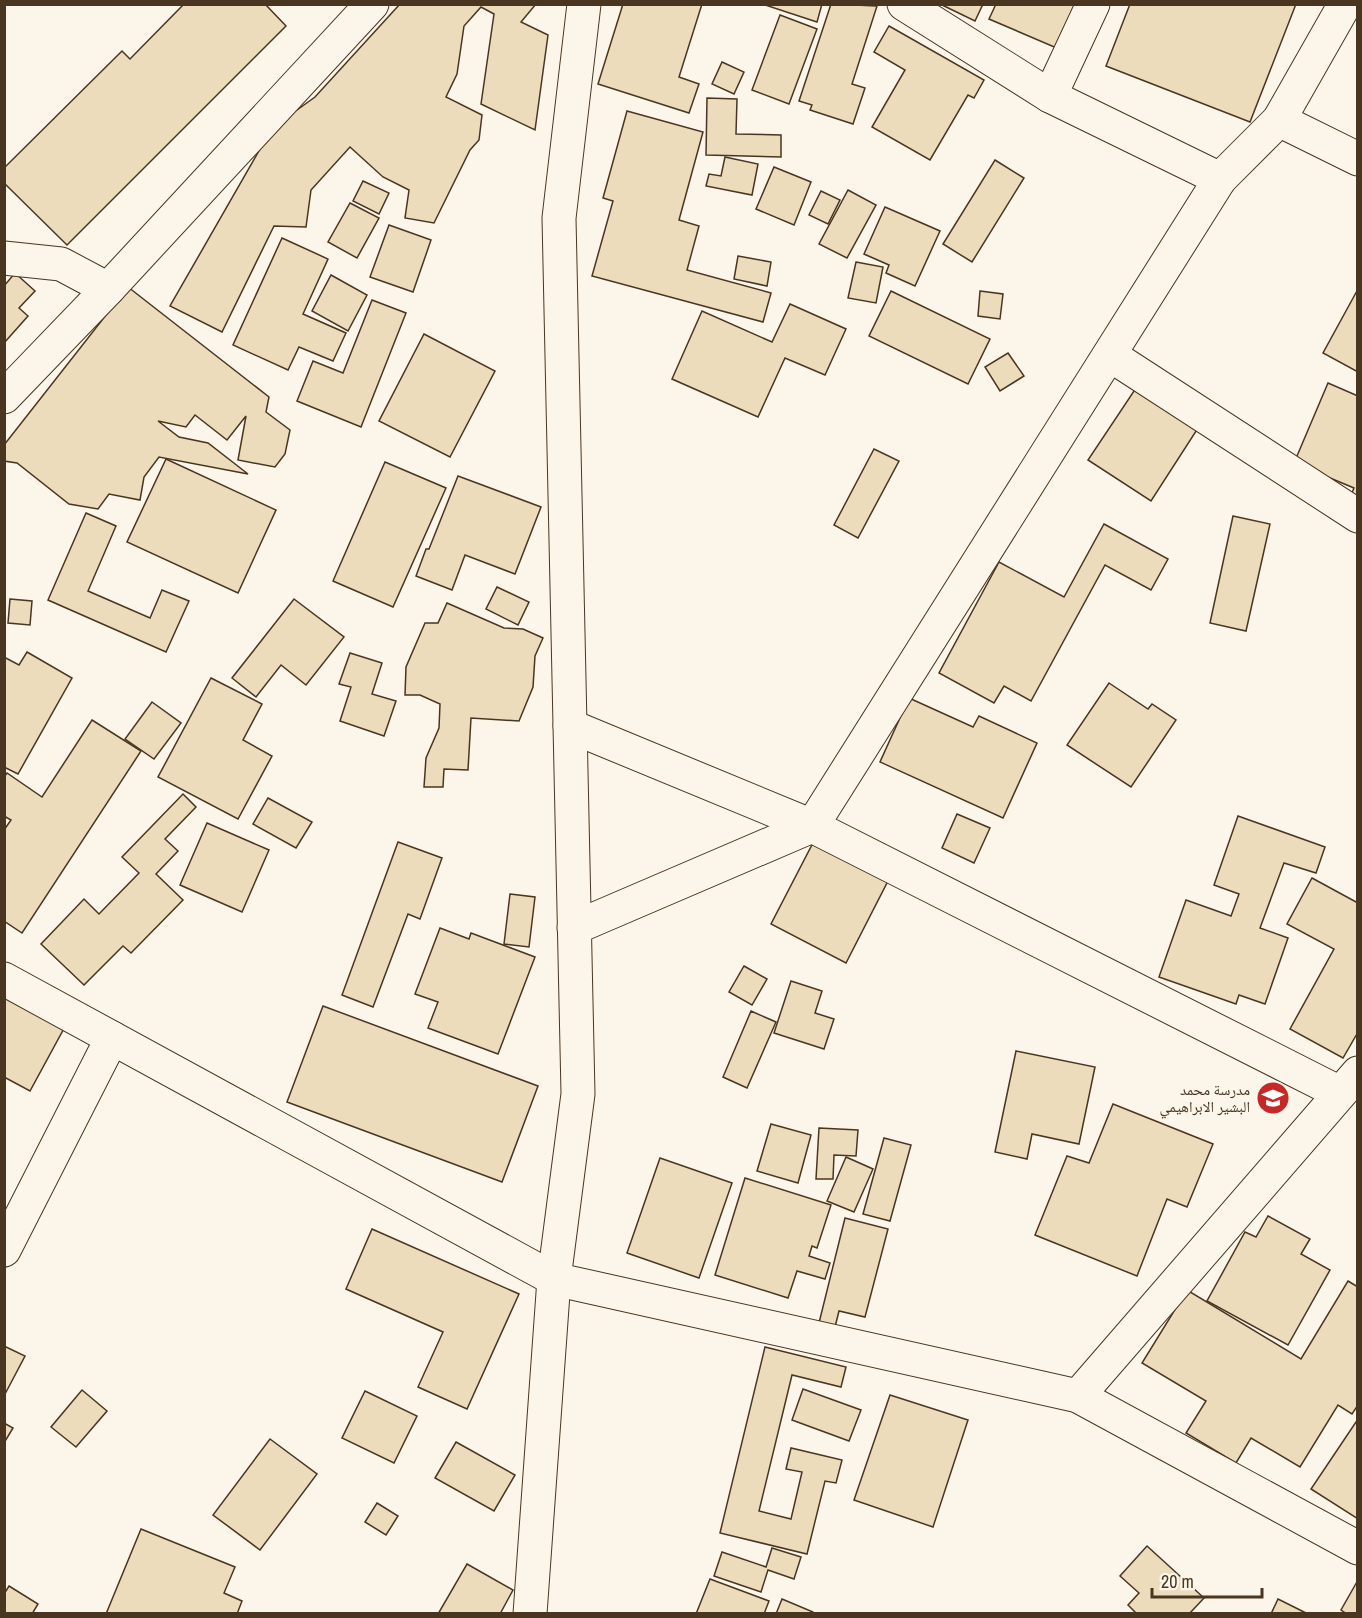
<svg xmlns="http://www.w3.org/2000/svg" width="1362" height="1618" viewBox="0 0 1362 1618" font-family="'Archivo Narrow','Noto Naskh Arabic',sans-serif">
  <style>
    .building { fill: #ecdcbc; stroke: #4a3520; stroke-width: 1.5 }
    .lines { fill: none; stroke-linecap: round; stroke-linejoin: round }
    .minor-casing { stroke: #4a3520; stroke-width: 35 }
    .primary-casing { stroke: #4a3520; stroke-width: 35 }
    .minor { stroke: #fbf6e9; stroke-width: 33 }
    .primary { stroke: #fbf6e9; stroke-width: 33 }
    .labels { text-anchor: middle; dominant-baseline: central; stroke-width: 4.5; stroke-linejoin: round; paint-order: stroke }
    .poi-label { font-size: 15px; fill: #4a3520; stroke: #fbf6e9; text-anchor: end }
  </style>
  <rect width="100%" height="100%" fill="#fbf6e9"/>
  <g class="building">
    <path d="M184 4H265L286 26 67 245 4 183V168L122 51 130 59Z"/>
    <path d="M400 4H536L521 22 548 35 535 130 481 104 494 14 481 7 464 26 457 74 446 97 482 115 479 140 470 150 434 223 405 218 409 190 383 177 350 147 311 190 306 227 274 226 222 332 170 306 272 128 315 97Z"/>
    <path d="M623 4H702L679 77 699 84 689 113 598 84Z"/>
    <path d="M762 4H822L817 22Z"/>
    <path d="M831 4 877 6 852 84 865 88 853 124 810 110 812 105 799 101Z"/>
    <path d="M940 4H983L975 21Z"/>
    <path d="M996 4H1078L1059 49 989 19Z"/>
    <path d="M1130 4H1296L1250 122 1106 66Z"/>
    <path d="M780 15 817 29 789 104 752 90Z"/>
    <path d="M889 26 984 80 974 98 968 95 930 160 872 127 905 70 874 52Z"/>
    <path d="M722 62 744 72 734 94 712 84Z"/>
    <path d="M707 98 737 99 736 134 781 135V157L706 155Z"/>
    <path d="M627 111 703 132 679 220 699 226 687 270 771 293 763 322 592 276 613 201 603 198Z"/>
    <path d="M725 157 758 164 752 195 706 186 709 174 721 176Z"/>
    <path d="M995 160 1024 178 972 262 943 244Z"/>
    <path d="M774 167 811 182 794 225 756 209Z"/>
    <path d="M363 181 389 193 379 214 353 201Z"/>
    <path d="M848 190 876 205 847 258 819 244Z"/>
    <path d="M821 191 840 200 828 224 809 215Z"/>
    <path d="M350 203 379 218 357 258 328 242Z"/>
    <path d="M885 207 940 231 915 286 886 273 889 265 864 254Z"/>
    <path d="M389 225 431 240 413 292 370 277Z"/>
    <path d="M282 238 328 259 303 314 346 333 333 361 299 347 288 370 233 345Z"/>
    <path d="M738 256 771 262 767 286 734 279Z"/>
    <path d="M856 262 883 267 876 303 848 298Z"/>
    <path d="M15 273 35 291 19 308 28 316 4 343V286Z"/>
    <path d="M331 275 367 295 348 331 312 311Z"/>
    <path d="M128 287 269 397 266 412 290 430 285 454 275 467 238 460 246 416 227 440 195 415 186 427 158 421 179 437 208 443 248 474 159 457 144 477 140 500 109 494 98 509 69 504 17 463 4 461V445Z"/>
    <path d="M1358 289V372L1323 353Z"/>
    <path d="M891 291 990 339 968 384 869 336Z"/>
    <path d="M980 291 1003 294 1000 319 978 316Z"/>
    <path d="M372 300 406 313 361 427 297 401 313 361 343 373Z"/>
    <path d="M790 304 846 329 825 375 785 358 758 417 672 379 702 311 772 342Z"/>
    <path d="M424 334 495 371 450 457 379 421Z"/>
    <path d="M1008 353 1024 376 1000 391 985 367Z"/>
    <path d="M1328 383 1358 396V498L1351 495 1354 488 1294 463Z"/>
    <path d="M1138 385 1200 425 1151 501 1088 460Z"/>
    <path d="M874 449 899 461 858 538 834 525Z"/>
    <path d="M166 459 276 510 238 593 127 542Z"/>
    <path d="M385 462 446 488 393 607 333 581Z"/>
    <path d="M458 476 541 507 515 574 465 555 452 590 416 576 426 549H429Z"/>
    <path d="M86 513 116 526 88 591 150 618 162 590 189 601 166 652 48 600Z"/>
    <path d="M1233 516 1270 524 1246 631 1210 623Z"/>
    <path d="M1104 524 1168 559 1151 590 1105 565 1031 701 1004 686 994 703 939 673 999 562 1064 597Z"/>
    <path d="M497 587 529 602 518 625 486 609Z"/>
    <path d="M10 599 32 601 30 625 8 623Z"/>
    <path d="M294 599 344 637 306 685 281 665 256 697 232 678Z"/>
    <path d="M447 603 504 628 523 629 543 638 535 656 533 687 519 721 471 718 468 770 444 769 443 787H424L426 758 439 728 440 704 420 695H405L406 667 425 623H438Z"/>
    <path d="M27 652 72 678 18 774 4 767V657L19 665Z"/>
    <path d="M350 653 382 663 372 694 396 701 384 736 340 721 351 687 339 684Z"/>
    <path d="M211 678 262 704 243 740 272 756 238 819 158 777Z"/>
    <path d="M1109 683 1148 709 1152 704 1176 720 1131 787 1067 745Z"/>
    <path d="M909 698 973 727 979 716 1037 743 1003 818 880 762Z"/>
    <path d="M152 702 181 723 154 759 125 739Z"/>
    <path d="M92 720 141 751 22 933 4 921V830L11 820 4 816V777L7 773 42 797Z"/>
    <path d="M183 794 196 807 165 839 178 851 156 874 183 900 131 953 123 946 84 985 41 944 84 899 99 914 139 873 122 857Z"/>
    <path d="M268 798 312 822 296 848 253 824Z"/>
    <path d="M957 814 990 828 974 863 942 848Z"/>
    <path d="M1238 816 1325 847 1316 873 1284 863 1260 928 1288 938 1265 1004 1239 995 1236 1004 1159 977 1186 900 1231 916 1239 894 1214 885Z"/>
    <path d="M207 823 269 850 242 912 180 885Z"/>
    <path d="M815 839 890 877 846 963 771 924Z"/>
    <path d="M398 842 442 858 420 919 408 914 373 1007 342 995Z"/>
    <path d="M1312 878 1358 903V1032L1343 1058 1290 1029 1334 949 1287 924Z"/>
    <path d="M510 894 535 897 529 947 504 944Z"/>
    <path d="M440 928 469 939 471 933 535 957 498 1054 428 1028 438 1002 415 994Z"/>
    <path d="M744 966 767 979 752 1005 729 992Z"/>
    <path d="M791 981 822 991 815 1013 834 1019 824 1049 774 1033Z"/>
    <path d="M4 986 68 1021 30 1091 4 1077Z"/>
    <path d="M323 1006 538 1086 502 1182 287 1102Z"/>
    <path d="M751 1011 776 1022 747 1088 723 1077Z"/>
    <path d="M1016 1051 1095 1067 1079 1144 1032 1134 1027 1159 995 1152Z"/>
    <path d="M1113 1104 1213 1144 1187 1207 1167 1199 1137 1276 1035 1235 1067 1156 1089 1163Z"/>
    <path d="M771 1124 811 1135 798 1183 757 1171Z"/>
    <path d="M819 1128 858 1130 856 1156 834 1155 833 1179H816Z"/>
    <path d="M884 1138 911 1145 890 1221 863 1214Z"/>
    <path d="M846 1157 873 1169 854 1212 827 1201Z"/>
    <path d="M660 1158 732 1183 699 1278 627 1253Z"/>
    <path d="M745 1178 831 1205 817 1248 812 1246 809 1256 830 1263 825 1279 797 1271 788 1298 715 1275Z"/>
    <path d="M1268 1216 1310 1239 1301 1254 1330 1270 1288 1345 1207 1301 1245 1232 1256 1237Z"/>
    <path d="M845 1218 888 1229 865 1317 839 1311 834 1331 818 1327Z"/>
    <path d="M372 1229 519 1294 467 1409 418 1387 443 1332 346 1289Z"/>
    <path d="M1348 1281 1358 1287V1405L1352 1414 1338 1405 1300 1467 1251 1438 1236 1463 1186 1433 1206 1401 1142 1363 1187 1290 1301 1359Z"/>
    <path d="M4 1346 25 1356 4 1396Z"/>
    <path d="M765 1347 846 1367 841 1387 792 1375 759 1511 791 1519 802 1472 786 1469 791 1448 842 1460 836 1483 825 1481 807 1554 720 1533Z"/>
    <path d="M803 1389 861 1410 849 1441 792 1420Z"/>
    <path d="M82 1390 107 1411 76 1447 51 1427Z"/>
    <path d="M365 1391 417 1416 394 1463 342 1438Z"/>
    <path d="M890 1395 968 1420 933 1527 854 1500Z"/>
    <path d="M1358 1419V1519L1311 1489Z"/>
    <path d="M4 1423 13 1428 4 1443Z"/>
    <path d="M270 1439 317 1474 260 1550 213 1515Z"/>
    <path d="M456 1442 515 1475 494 1511 435 1478Z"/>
    <path d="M377 1503 398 1516 386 1535 365 1522Z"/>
    <path d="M141 1529 235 1567 224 1593 242 1601 237 1614H106Z"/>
    <path d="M1147 1546 1204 1598 1189 1614H1137L1128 1605 1139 1593 1120 1576Z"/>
    <path d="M772 1548 801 1557 794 1579 768 1570 761 1592 714 1576 722 1552 766 1567Z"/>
    <path d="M467 1564 513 1590 500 1614H438Z"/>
    <path d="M710 1579 769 1601 764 1614H696Z"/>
    <path d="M1358 1580V1614H1347L1341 1610Z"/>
    <path d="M9 1586 38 1604 32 1614H4V1594Z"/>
    <path d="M782 1599 813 1612V1614H776Z"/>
    <path d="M1278 1599 1308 1614H1271Z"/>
  </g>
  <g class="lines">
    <g class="minor-casing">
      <g id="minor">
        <path d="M1050 96 1093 4"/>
        <path d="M1279 120 1358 159"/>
        <path d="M1220 179 1279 120 1345 4"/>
        <path d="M4 258 61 264 108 289"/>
        <path d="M1110 355 1358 516"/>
        <path d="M570 726 812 826 1340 1093"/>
        <path d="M574 928 812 826 1220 179 1050 96 904 4"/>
        <path d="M4 979 554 1279 1078 1396 1358 1548"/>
        <path d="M4 1250 112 1038"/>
        <path d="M1078 1396 1358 1073"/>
        <path d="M530 1614 554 1279 578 1094 559 218 584 4"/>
      </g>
    </g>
    <g class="primary-casing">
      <path id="primary" d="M4 397 108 289 372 4"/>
    </g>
    <use href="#minor" class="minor"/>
    <use href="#primary" class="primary"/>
  </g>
  <defs>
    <g id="school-disc" transform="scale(1.725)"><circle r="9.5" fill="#c62828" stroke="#fbf6e9"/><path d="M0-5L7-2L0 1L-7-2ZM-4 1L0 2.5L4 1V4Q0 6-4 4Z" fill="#fff"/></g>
  </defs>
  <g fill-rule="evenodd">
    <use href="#school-disc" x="1273" y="1098"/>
  </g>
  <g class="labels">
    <g class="poi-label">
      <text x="1250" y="1089">مدرسة محمد<tspan x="1250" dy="17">البشير الابراهيمي</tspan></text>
    </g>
  </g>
  <rect width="1362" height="1618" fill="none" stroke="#4a3520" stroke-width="12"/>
  <path d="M1152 1588v9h110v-9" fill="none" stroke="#4a3520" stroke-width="3"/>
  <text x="1161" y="1588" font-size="18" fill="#4a3520" stroke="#fbf6e9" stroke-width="4.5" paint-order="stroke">20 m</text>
</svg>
